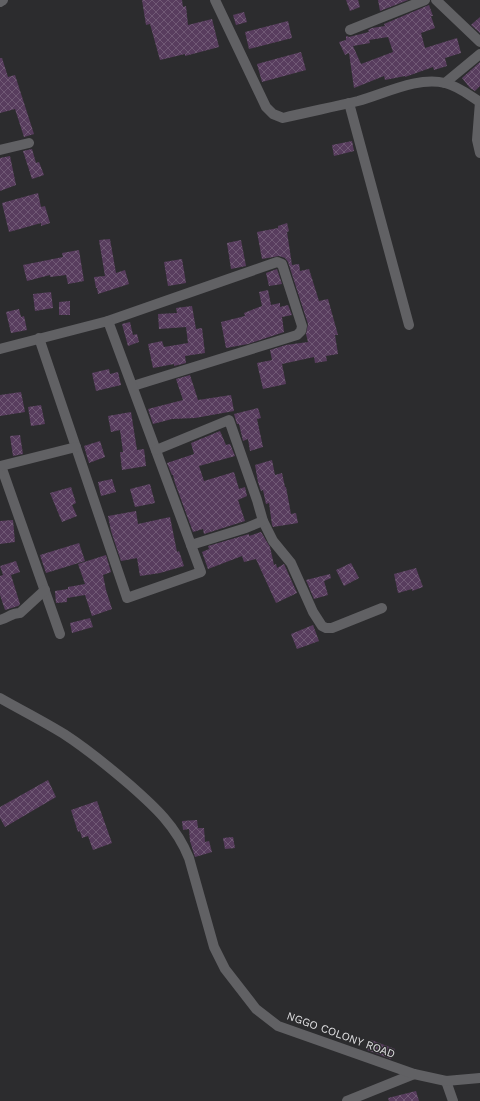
<svg xmlns="http://www.w3.org/2000/svg" width="480" height="1101" viewBox="0 0 480 1101" font-family="'Work Sans',sans-serif">
  <style>
    .building { fill: url(#building-cross-hatch); fill-rule: evenodd }
    .lines { fill: none; stroke-linecap: round; stroke-linejoin: round }
    .street { stroke: #616164; stroke-width: 10 }
    .secondary { stroke: #616164; stroke-width: 10 }
    .labels { text-anchor: middle; dominant-baseline: central; stroke-width: 3; stroke-linejoin: round; paint-order: stroke }
    .street-label { font-size: 11px; fill: #e2e2e4; stroke: #2c2c2e }
  </style>
  <defs>
    <pattern id="building-cross-hatch" width="8" height="8" patternUnits="userSpaceOnUse"><rect width="8" height="8" fill="#583d5e"/><path d="M0 0l8 8M0 8l8-8" fill="none" stroke="#705975"/></pattern>
  </defs>
  <rect width="100%" height="100%" fill="#2c2c2e"/>
  <g class="building">
    <path d="M142 0H182L183 7 186 6 188 25 212 19 219 47 185 56V54L160 60 150 24 146 25Z"/>
    <path d="M346 0H358L360 7 350 11Z"/>
    <path d="M378 0H408L380 11Z"/>
    <path d="M429 5 433 16H431L435 28 421 33 425 48 457 38 461 53 445 58 447 66 434 70 433 67 405 77V76L385 80 384 76 354 88 349 53 345 55 339 42 346 40V36L349 37 369 32 368 30 372 28 385 26 384 24ZM388 37 393 52 361 64 353 46 370 43 369 40Z"/>
    <path d="M244 12 247 22 236 25 233 15Z"/>
    <path d="M480 17V33L471 25Z"/>
    <path d="M288 21 292 38 249 49 245 32Z"/>
    <path d="M301 52 306 70 262 82 257 64Z"/>
    <path d="M0 58H2L8 77 15 75 34 134 24 137 15 109 0 113Z"/>
    <path d="M480 62V86L475 91 470 88 462 78Z"/>
    <path d="M352 141 354 151 334 156 332 145Z"/>
    <path d="M32 149 36 163 39 162 44 175 32 179 23 151Z"/>
    <path d="M10 156 16 185 0 191V158Z"/>
    <path d="M38 193 41 207 45 206 50 223 41 226V223L9 232 2 203Z"/>
    <path d="M287 223 289 231 287 232 292 265 299 264 300 271 309 269 319 301 328 299 338 335H335L338 354 326 356 327 361 315 363 314 357 282 364 286 384 263 389 257 363 272 360 270 350 286 345 308 342 306 334 308 324 288 262 285 258 279 256 262 259 257 232 278 228V226Z"/>
    <path d="M110 239 116 273 125 270 129 284 98 294 97 288H96L94 277 105 276 99 240Z"/>
    <path d="M241 240 246 266 231 269 227 243Z"/>
    <path d="M79 250 84 281 68 284 66 275 50 277V275L27 281 23 265 63 257 62 253Z"/>
    <path d="M182 259 186 283 168 286 164 262Z"/>
    <path d="M277 269 282 284 269 286 266 273Z"/>
    <path d="M268 290 271 305 280 303V307L288 305 292 315 282 317 284 332 248 344 226 348 221 322 245 316 244 313 262 306 259 292Z"/>
    <path d="M51 292 53 308 35 311 33 294Z"/>
    <path d="M70 301V315H59V302Z"/>
    <path d="M192 306 196 329 202 328 205 353 185 356 186 363 174 366V364L153 368 148 344 162 341 164 347 188 343 186 327 159 329 158 314 177 313 176 308Z"/>
    <path d="M19 309 21 317 24 316 27 330 11 333 6 312Z"/>
    <path d="M130 322 133 335 137 334 139 342 128 346 122 324Z"/>
    <path d="M109 369 110 374 118 372 121 385 96 391 92 373Z"/>
    <path d="M190 375 198 400 231 395 234 411 195 418 172 419 153 424 148 409 183 400 176 379Z"/>
    <path d="M21 392 25 412 0 416V395Z"/>
    <path d="M41 405 45 424 31 426 28 407Z"/>
    <path d="M258 408 261 418 257 419 263 447 250 451 248 439 243 441 239 424H237L234 414Z"/>
    <path d="M131 412 137 450 144 449 146 466 122 470 120 452H123L120 430 111 432 108 416Z"/>
    <path d="M220 431 226 445 230 444 235 456 199 466 204 481 234 472 239 489 245 487 247 496 238 500 245 521 204 534 203 529 193 532 175 483 173 475H172L167 463 194 454 191 443Z"/>
    <path d="M20 435 23 454 13 456 10 436Z"/>
    <path d="M100 441 105 457 89 463 84 446Z"/>
    <path d="M272 460 275 475 282 473 285 487H286L291 514 296 513 298 523 273 527 272 525 269 503 266 504 263 490 261 491 258 482 255 465Z"/>
    <path d="M112 479 116 492 101 496 98 482Z"/>
    <path d="M150 484 155 503 135 507 130 489Z"/>
    <path d="M71 487 76 503 72 505 77 516 62 522 50 493Z"/>
    <path d="M136 511 138 524 170 517 177 552 179 551 184 566 160 573 140 576 137 558 121 561 111 531 108 516Z"/>
    <path d="M13 520 15 542 0 544V521Z"/>
    <path d="M261 532 270 547 274 565 276 564 277 568 284 564 297 593 276 603 256 559 244 562 242 556 208 569 202 552 209 549 208 546 249 534V536Z"/>
    <path d="M79 543 85 561 46 573 40 555Z"/>
    <path d="M106 555 111 572 103 575 106 590 112 609 92 616 85 595 67 598V602L56 603 55 591 68 589V587L85 584 78 564Z"/>
    <path d="M16 561 20 572 11 575 20 604 18 606 5 610 0 595V576L3 575 0 566Z"/>
    <path d="M351 563 359 578 344 586 336 570Z"/>
    <path d="M416 568 423 587 412 591V589L398 593 394 574Z"/>
    <path d="M330 574 331 578 324 581 328 595 314 599 306 580Z"/>
    <path d="M90 618 93 627 72 633 70 623Z"/>
    <path d="M313 625 319 641 297 649 291 634Z"/>
    <path d="M48 780 56 797 5 827 0 818V807Z"/>
    <path d="M97 801 112 843 93 850 88 836 82 838 80 831 78 832 71 810Z"/>
    <path d="M197 820 198 828H204L205 842 209 841 212 852 195 857 190 841 189 829 183 830 182 821Z"/>
    <path d="M233 837 235 848 225 849 223 838Z"/>
    <path d="M371 1040 395 1049 391 1059 367 1050Z"/>
    <path d="M416 1091 419 1101H389L388 1098Z"/>
  </g>
  <g class="lines">
    <g class="street">
      <path d="M436 0 480 42"/>
      <path d="M350 30 425 0"/>
      <path d="M445 83 480 54"/>
      <path d="M480 102 477 140 480 153"/>
      <path d="M349 103 409 325"/>
      <path d="M0 150 29 143"/>
      <path d="M108 321 277 262 282 264 302 326 301 331 297 335 133 386"/>
      <path d="M0 349 108 321 201 572 127 598 39 338"/>
      <path d="M156 450 229 420 257 500 263 521 273 541 291 563 313 612 322 626 326 628H332L382 608"/>
      <path d="M0 466H1L60 634"/>
      <path d="M1 466 76 447"/>
      <path d="M191 545 246 528 263 521"/>
      <path d="M0 620C8 618 11 613 20 613L45 590"/>
      <path d="M446 1081 453 1101"/>
      <path d="M347 1101 414 1074"/>
    </g>
    <g class="secondary">
      <path d="M215 0 266 107 273 114 283 118C308 112 333 107 358 101 384 94 418 76 445 83 458 86 469 95 480 102"/>
      <path d="M0 2 3 0"/>
      <path d="M0 698C21 710 43 721 64 734 87 749 109 767 130 785 155 807 176 826 189 858L214 947 225 969 256 1009 278 1026 414 1074 446 1081 480 1078"/>
    </g>
  </g>
  <g class="labels">
    <g class="street-label">
      <text transform="translate(341 1035) rotate(20)">NGGO COLONY ROAD</text>
    </g>
  </g>
</svg>
